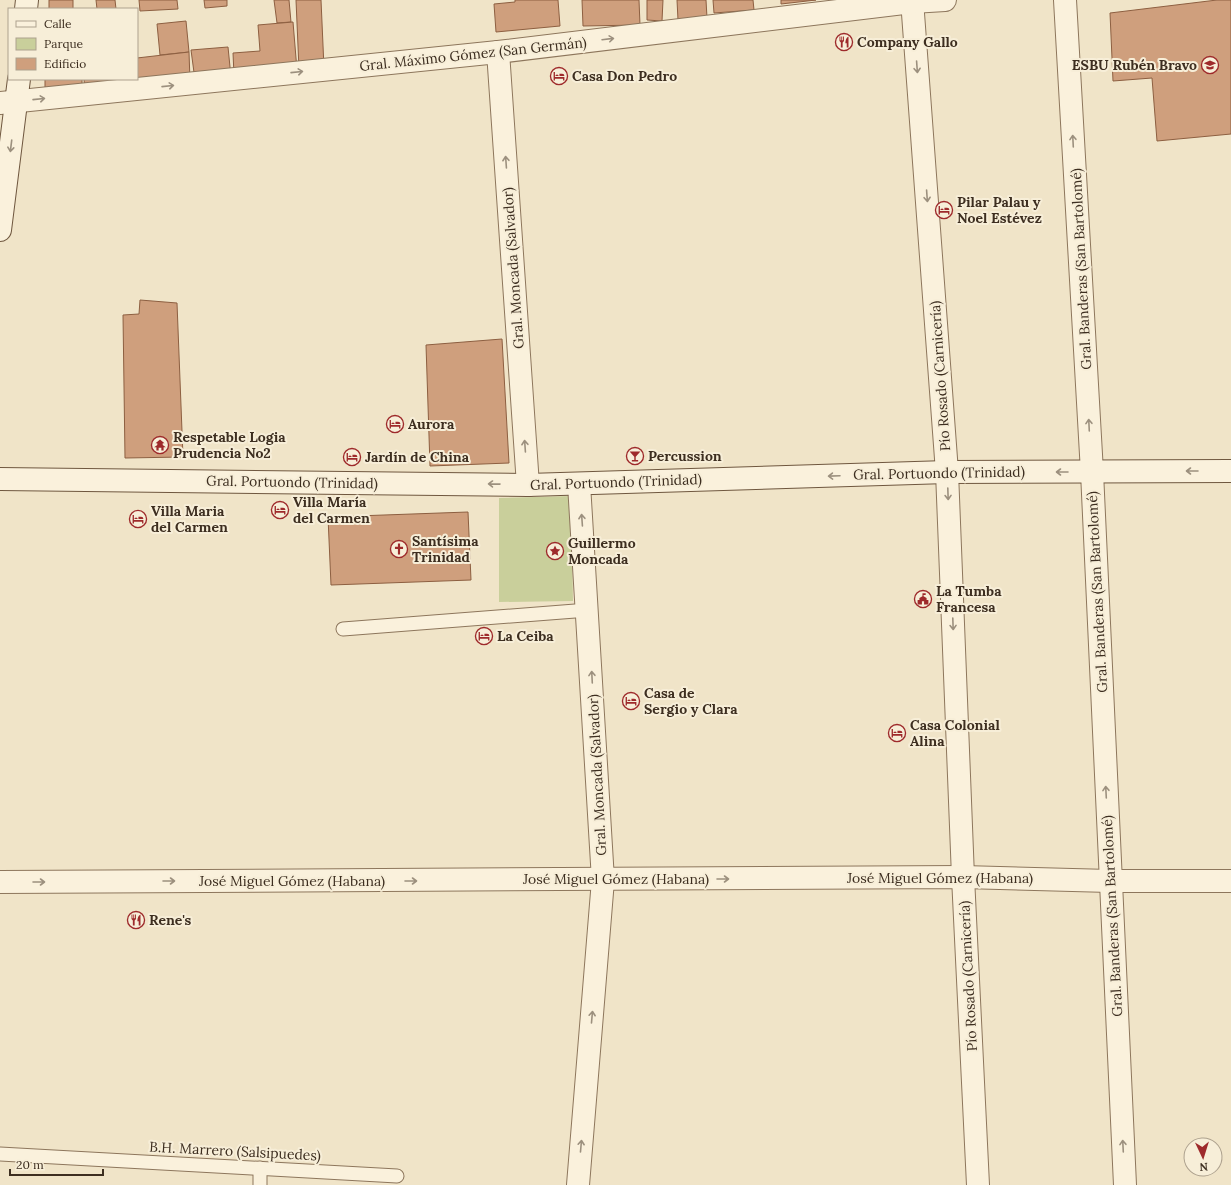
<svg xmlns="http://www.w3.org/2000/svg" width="1231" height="1185" viewBox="0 0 1231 1185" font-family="Lora,serif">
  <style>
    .green { fill: #c9cf9b }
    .building { fill: #cf9f7d; stroke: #8d5f41 }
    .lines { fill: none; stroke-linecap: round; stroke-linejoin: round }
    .lane-casing { stroke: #8d765c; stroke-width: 15 }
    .street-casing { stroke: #8d765c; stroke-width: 24 }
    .secondary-casing { stroke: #6f573f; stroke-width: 24 }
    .lane { stroke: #faf1dc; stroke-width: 13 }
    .street { stroke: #faf1dc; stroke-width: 22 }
    .secondary { stroke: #faf1dc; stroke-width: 22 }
    .oneway { stroke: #9c907e }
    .labels { text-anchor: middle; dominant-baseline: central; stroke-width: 4; stroke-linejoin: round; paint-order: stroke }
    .poi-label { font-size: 14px; font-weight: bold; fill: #3d2e20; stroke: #f7eed8; text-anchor: start }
    .street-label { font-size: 14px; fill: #3d2e20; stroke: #f7eed8 }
  </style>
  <rect width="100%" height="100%" fill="#f0e4c8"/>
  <path class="green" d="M571 496 573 601 499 602V498Z"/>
  <g class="building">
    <rect x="49" y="0" width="24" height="9"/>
    <path d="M96 0H115L116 9H97Z"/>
    <path d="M139 0H177L178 9 140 11Z"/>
    <path d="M204 0H227V6L205 8Z"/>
    <path d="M274 0H289L291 22 277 23Z"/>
    <path d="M296 0H321L324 68 299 69Z"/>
    <path d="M515 0H558L560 26 496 32 494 4 515 2Z"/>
    <path d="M582 0H639L640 25 583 26Z"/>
    <path d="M647 0H663L662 21 647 20Z"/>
    <path d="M677 0H706L707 18 678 20Z"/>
    <path d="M713 0H753L754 10 714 13Z"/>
    <path d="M781 0H816L781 4Z"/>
    <path d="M1217 0H1231V134L1157 141 1152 78 1113 81 1110 13Z"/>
    <path d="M186 21 189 52 160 55 157 24Z"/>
    <path d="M293 22 297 70 234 75 233 53 260 51 258 25Z"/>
    <path d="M228 47 231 77 195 80 191 50Z"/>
    <path d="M189 52 190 81 137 79V58Z"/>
    <rect x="45" y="79" width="37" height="13"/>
    <path d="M84 79H121L122 89 85 91Z"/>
    <path d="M140 300 177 303 183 457 125 458 123 315 139 314Z"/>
    <path d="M502 339 509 463 430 466 426 345Z"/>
    <path d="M468 512 471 580 331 585 328 517Z"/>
  </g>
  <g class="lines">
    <g class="lane-casing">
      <g id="lane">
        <path d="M343 629 588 610"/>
        <path d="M0 1154 397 1176"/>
        <path d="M260 1168V1185"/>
      </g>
    </g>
    <g class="street-casing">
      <g id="street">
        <path d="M912 0 947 472 963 877 978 1185"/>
        <path d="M1065 0 1092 472 1125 1185"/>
        <path d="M498 52 528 485"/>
        <path d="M0 103 498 52 912 2 945 0"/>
        <path d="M0 882 963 877 1110 881H1231"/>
        <path d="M578 1185 603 880 579 484"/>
      </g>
    </g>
    <g class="secondary-casing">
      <g id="secondary">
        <path d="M26 9 27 0"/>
        <path d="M0 230 19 79"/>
        <path d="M0 479 528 485 947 472 1231 471"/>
      </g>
    </g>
    <use href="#lane" class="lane"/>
    <use href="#street" class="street"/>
    <use href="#secondary" class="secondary"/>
  </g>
  <defs><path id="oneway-shaft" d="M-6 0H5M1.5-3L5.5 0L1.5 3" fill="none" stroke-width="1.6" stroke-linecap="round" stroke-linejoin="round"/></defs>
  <g class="oneway">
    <use href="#oneway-shaft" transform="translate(608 39) rotate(-7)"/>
    <use href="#oneway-shaft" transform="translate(917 67) rotate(86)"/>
    <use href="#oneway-shaft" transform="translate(297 72) rotate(-6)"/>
    <use href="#oneway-shaft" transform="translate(168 86) rotate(-6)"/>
    <use href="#oneway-shaft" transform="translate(39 99) rotate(-6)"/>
    <use href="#oneway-shaft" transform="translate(1073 141) rotate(-93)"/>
    <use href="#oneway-shaft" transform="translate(11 146) rotate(97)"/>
    <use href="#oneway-shaft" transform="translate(506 162) rotate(-94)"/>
    <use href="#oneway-shaft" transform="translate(927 196) rotate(86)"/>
    <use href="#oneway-shaft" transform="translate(1089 425) rotate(-93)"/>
    <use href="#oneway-shaft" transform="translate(525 446) rotate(-94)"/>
    <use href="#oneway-shaft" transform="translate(1192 471) rotate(180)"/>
    <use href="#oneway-shaft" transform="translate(1062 472) rotate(180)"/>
    <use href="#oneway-shaft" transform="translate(834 476) rotate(178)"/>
    <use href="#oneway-shaft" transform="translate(494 484) rotate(-179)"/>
    <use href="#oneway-shaft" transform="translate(948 494) rotate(88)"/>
    <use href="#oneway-shaft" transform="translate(582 520) rotate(-94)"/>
    <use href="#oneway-shaft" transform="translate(953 624) rotate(88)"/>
    <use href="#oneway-shaft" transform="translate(592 677) rotate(-93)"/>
    <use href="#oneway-shaft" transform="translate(1106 792) rotate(-93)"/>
    <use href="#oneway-shaft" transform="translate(723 879)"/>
    <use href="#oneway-shaft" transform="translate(169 881)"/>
    <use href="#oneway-shaft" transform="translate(411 881)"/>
    <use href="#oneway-shaft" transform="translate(39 882)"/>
    <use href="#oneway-shaft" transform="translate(592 1017) rotate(-85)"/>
    <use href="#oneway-shaft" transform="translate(581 1146) rotate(-85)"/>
    <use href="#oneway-shaft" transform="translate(1123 1146) rotate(-93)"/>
  </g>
  <defs>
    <g id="restaurant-ring" transform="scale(0.9)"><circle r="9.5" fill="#f7eed8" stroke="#9e2a2b" stroke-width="1.5"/><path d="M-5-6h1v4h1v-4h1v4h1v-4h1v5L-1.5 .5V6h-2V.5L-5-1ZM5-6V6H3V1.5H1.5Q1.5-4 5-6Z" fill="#9e2a2b"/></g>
    <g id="school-ring" transform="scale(0.9)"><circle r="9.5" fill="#f7eed8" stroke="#9e2a2b" stroke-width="1.5"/><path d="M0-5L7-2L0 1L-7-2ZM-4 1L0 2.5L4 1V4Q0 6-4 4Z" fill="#9e2a2b"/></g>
    <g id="hotel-ring" transform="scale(0.9)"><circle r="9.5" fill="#f7eed8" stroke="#9e2a2b" stroke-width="1.5"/><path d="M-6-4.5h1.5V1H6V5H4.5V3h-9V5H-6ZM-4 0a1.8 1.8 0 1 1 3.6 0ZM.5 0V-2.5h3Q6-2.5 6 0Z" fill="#9e2a2b"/></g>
    <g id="temple-ring" transform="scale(0.9)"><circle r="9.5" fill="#f7eed8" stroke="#9e2a2b" stroke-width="1.5"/><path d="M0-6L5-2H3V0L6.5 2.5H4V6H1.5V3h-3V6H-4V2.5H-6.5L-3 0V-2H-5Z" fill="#9e2a2b"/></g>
    <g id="bar-ring" transform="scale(0.9)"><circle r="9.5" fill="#f7eed8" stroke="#9e2a2b" stroke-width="1.5"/><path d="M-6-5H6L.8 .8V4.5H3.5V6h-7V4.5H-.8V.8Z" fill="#9e2a2b"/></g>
    <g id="church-ring" transform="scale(0.9)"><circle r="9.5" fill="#f7eed8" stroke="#9e2a2b" stroke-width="1.5"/><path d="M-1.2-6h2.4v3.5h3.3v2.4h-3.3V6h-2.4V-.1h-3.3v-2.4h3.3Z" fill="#9e2a2b"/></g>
    <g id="sight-ring" transform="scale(0.9)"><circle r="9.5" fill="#f7eed8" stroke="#9e2a2b" stroke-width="1.5"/><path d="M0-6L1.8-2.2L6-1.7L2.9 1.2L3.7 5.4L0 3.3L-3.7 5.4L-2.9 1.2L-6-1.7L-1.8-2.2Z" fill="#9e2a2b"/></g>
    <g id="civic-ring" transform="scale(0.9)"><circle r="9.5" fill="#f7eed8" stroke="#9e2a2b" stroke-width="1.5"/><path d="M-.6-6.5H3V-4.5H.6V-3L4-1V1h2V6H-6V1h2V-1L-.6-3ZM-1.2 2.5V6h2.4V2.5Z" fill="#9e2a2b"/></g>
  </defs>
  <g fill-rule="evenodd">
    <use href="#restaurant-ring" x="844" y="42"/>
    <use href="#school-ring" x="1210" y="65"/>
    <use href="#hotel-ring" x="559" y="76"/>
    <use href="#hotel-ring" x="944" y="210"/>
    <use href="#hotel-ring" x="395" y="424"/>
    <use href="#temple-ring" x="160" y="445"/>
    <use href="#bar-ring" x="635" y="456"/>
    <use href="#hotel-ring" x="352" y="457"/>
    <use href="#hotel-ring" x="280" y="510"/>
    <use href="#hotel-ring" x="138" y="519"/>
    <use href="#church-ring" x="399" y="549"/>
    <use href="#sight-ring" x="555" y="551"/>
    <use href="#civic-ring" x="923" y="599"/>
    <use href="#hotel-ring" x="484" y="636"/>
    <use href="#hotel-ring" x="631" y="701"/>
    <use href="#hotel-ring" x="897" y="733"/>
    <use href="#restaurant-ring" x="136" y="920"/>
  </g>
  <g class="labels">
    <g class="poi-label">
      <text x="857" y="42">Company Gallo</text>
      <text x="1197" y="65" text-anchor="end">ESBU Rubén Bravo</text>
      <text x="572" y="76">Casa Don Pedro</text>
      <text x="957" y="202">Pilar Palau y<tspan x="957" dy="16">Noel Estévez</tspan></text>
      <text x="408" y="424">Aurora</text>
      <text x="173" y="437">Respetable Logia<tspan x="173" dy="16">Prudencia No2</tspan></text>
      <text x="648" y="456">Percussion</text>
      <text x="365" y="457">Jardín de China</text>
      <text x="293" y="502">Villa María<tspan x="293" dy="16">del Carmen</tspan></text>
      <text x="151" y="511">Villa Maria<tspan x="151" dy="16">del Carmen</tspan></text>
      <text x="412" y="541">Santísima<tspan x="412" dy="16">Trinidad</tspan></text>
      <text x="568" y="543">Guillermo<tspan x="568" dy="16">Moncada</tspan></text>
      <text x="936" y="591">La Tumba<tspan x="936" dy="16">Francesa</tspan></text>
      <text x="497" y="636">La Ceiba</text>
      <text x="644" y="693">Casa de<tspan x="644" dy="16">Sergio y Clara</tspan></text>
      <text x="910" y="725">Casa Colonial<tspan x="910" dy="16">Alina</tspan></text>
      <text x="149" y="920">Rene's</text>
    </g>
    <g class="street-label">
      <text transform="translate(473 54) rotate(-6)">Gral. Máximo Gómez (San Germán)</text>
      <text transform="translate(513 268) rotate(-94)">Gral. Moncada (Salvador)</text>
      <text transform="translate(1081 269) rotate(-93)">Gral. Banderas (San Bartolomé)</text>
      <text transform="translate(940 376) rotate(-94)">Pío Rosado (Carnicería)</text>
      <text transform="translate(939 473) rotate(-1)">Gral. Portuondo (Trinidad)</text>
      <text transform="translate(292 482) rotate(1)">Gral. Portuondo (Trinidad)</text>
      <text transform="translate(616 482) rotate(-2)">Gral. Portuondo (Trinidad)</text>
      <text transform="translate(1097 592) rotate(-93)">Gral. Banderas (San Bartolomé)</text>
      <text transform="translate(597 775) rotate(-93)">Gral. Moncada (Salvador)</text>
      <text x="940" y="878">José Miguel Gómez (Habana)</text>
      <text x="616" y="879">José Miguel Gómez (Habana)</text>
      <text x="292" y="881">José Miguel Gómez (Habana)</text>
      <text transform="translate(1112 916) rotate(-93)">Gral. Banderas (San Bartolomé)</text>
      <text transform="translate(968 976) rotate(-93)">Pío Rosado (Carnicería)</text>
      <text transform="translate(235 1151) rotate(3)">B.H. Marrero (Salsipuedes)</text>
    </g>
  </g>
  <rect x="8" y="8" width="130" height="72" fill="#f7eed8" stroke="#ada18e"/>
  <rect x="16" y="21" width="20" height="6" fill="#faf1dc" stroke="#ada18e"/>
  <text x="44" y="28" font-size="12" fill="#3d2e20">Calle</text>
  <rect x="16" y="38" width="20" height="12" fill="#c9cf9b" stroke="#ada18e"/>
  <text x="44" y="48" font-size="12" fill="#3d2e20">Parque</text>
  <rect x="16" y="58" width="20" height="12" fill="#cf9f7d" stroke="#ada18e"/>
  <text x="44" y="68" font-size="12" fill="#3d2e20">Edificio</text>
  <g transform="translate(1203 1157) rotate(176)"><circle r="19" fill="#f7eed8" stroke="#ada18e"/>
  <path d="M0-3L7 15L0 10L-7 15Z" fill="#9e2a2b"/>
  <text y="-6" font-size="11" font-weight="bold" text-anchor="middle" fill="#3d2e20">N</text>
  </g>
  <path d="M10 1169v6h93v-6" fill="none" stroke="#3d2e20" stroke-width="2"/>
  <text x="16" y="1169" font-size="12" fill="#3d2e20" stroke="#f7eed8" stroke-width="3" paint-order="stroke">20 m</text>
</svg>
